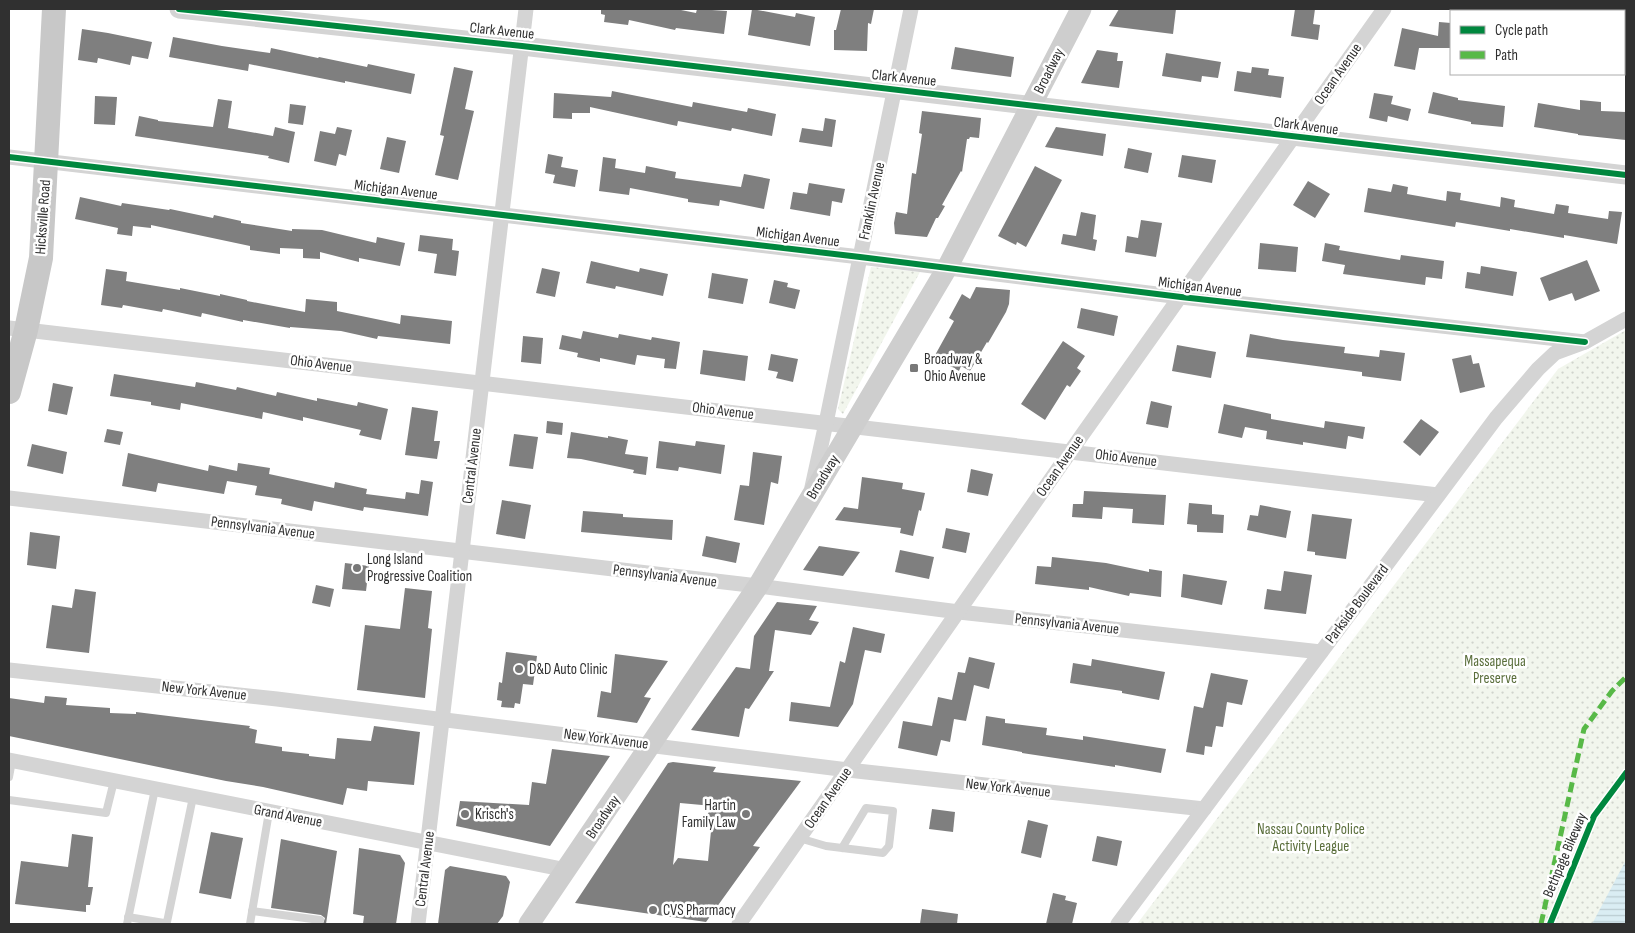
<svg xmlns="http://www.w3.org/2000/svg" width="1635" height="933" viewBox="0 0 1635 933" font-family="'Sofia Sans Condensed',sans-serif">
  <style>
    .park { fill: url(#park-dots) }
    .water { fill: url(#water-rules) }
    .building { fill: #7f7f7f; fill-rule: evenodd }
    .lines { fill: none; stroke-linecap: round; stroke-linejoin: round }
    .service { stroke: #d4d4d4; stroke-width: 8 }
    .minor { stroke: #d4d4d4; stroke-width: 15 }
    .tertiary { stroke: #d4d4d4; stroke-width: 19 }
    .secondary { stroke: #cecece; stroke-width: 21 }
    .primary { stroke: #c8c8c8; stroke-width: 24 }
    .quiet { stroke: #58b947; stroke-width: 5; stroke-dasharray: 10 5; stroke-linecap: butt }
    .cycleway-casing { stroke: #fff; stroke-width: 9 }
    .cycleway { stroke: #00873e; stroke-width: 6 }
    .poi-dot { fill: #787878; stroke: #fff; stroke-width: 2 }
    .labels { text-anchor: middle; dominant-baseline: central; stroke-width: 5; stroke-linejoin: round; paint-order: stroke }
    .street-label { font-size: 15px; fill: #303030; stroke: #fff }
    .poi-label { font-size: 15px; fill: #303030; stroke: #fff; text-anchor: start }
    .park-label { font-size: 15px; fill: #5a6e3b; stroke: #fff }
  </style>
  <defs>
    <pattern id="park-dots" width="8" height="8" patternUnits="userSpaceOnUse" patternTransform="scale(1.25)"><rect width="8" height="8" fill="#f2f6ed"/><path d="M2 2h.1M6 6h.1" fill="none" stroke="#d0d3cc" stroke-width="1.8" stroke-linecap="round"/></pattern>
    <pattern id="water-rules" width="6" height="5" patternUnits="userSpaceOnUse" patternTransform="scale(1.25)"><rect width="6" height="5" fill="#daedf3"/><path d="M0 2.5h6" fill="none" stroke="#bbccd1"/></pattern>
  </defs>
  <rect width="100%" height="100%" fill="#fff"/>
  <g class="park">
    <path d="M871 267 920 272 843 414 838 409Z"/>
    <path d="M1626 330V924H1137L1558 369Z"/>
  </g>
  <path class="water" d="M1626 860V924H1592Z"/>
  <g class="building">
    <path d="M601 9H676L696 13 697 9 727 11 724 34 676 28 675 30 629 20 628 25 604 22 605 15 601 14Z"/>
    <path d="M752 9 795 17 796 13 815 17 810 46 748 35Z"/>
    <path d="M841 9H874L871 24 868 23 867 51 834 50V30H836Z"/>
    <path d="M1119 9H1176L1173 34 1109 26Z"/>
    <path d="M1295 9H1315L1313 24 1320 25 1318 40 1291 36Z"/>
    <path d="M1439 22 1451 23V48H1419L1415 70 1394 66 1402 28 1438 36Z"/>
    <path d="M82 29 108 33 152 42 148 59 132 56 130 65 98 58 97 63 78 60Z"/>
    <path d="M173 37 222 46 270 53 271 48 318 58 319 57 367 67 368 64 415 74 411 94 345 81V83L249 64 248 71 169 57Z"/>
    <path d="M955 47 1014 57 1011 77 951 69Z"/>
    <path d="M1097 50 1118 53 1117 61H1123L1119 88 1081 83Z"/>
    <path d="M1166 53 1221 62 1218 78 1202 76 1201 82 1162 76Z"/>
    <path d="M454 67 473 71 465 109 474 111 458 180 435 175 444 136 440 135Z"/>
    <path d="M1252 67 1269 69 1268 75 1284 77 1281 98 1234 91 1237 71 1251 73Z"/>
    <path d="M612 91 692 107 693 102 747 112 748 108 776 114 772 136 732 128 731 131 678 121 677 126 590 107V113H572V119L553 118 554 93 611 97Z"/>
    <path d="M1433 92 1458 98V100L1505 106 1503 127 1471 124V122L1428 113Z"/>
    <path d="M1374 93 1393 96 1391 104 1411 109 1408 121 1388 116 1387 122 1369 118Z"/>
    <path d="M95 96 117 97 115 125 94 124Z"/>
    <path d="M218 99 232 101 228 128 273 136 275 127 295 132 289 163 268 158 269 156 135 136 139 116 158 120V121L213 127Z"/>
    <path d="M1580 100 1601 102V111L1626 112V140L1578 135V134L1534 127 1538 103 1580 110Z"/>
    <path d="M290 104 306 106 303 125 288 123Z"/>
    <path d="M922 111 981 118 979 138 970 137 969 139H967L962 172 961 171 942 205 945 206 938 218H936L927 237 895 234 894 223 896 212 907 214 912 173 916 174 922 134 919 133Z"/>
    <path d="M825 118 836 120 832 147 799 142 802 128 823 131Z"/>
    <path d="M337 127 352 130 346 156 339 154 336 166 314 161 320 131 335 134Z"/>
    <path d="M1056 127 1106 134 1103 156 1045 147Z"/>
    <path d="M387 137 406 141 399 173 380 169Z"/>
    <path d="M1128 148 1152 153 1148 173 1124 168Z"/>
    <path d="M548 154 563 157 561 167 578 170 575 187 553 183 555 175 545 173Z"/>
    <path d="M1182 155 1216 160 1212 183 1178 177Z"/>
    <path d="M603 157 616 159 615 168 645 173 646 166 676 172 675 178 741 187 744 174 770 179 764 209 720 200 719 206 688 202V199L630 188 629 195 599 191Z"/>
    <path d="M1035 166 1062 180 1026 247 1017 242 1016 245 998 236Z"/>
    <path d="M1308 181 1330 194 1315 218 1293 205Z"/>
    <path d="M809 183 845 189 842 203 832 201 830 216 790 209 793 192 807 194Z"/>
    <path d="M1393 184 1408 187 1407 194 1446 201 1447 191 1461 193 1460 200 1500 207 1501 197 1515 200 1514 207 1554 214 1556 204 1569 206 1568 213 1608 219 1609 211 1622 212 1617 244 1564 235V238L1510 229V231L1456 222 1455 227 1364 212 1368 188 1391 192Z"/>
    <path d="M80 197 121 206 122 203 169 210 170 209 213 218 214 215 241 221V223L292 231V229L322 230 376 243 377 237 405 243 400 266 359 258V262L320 252V259L303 258V249L280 248V254L250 250V246L151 225V228L133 226 132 236 117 234 118 228 75 219Z"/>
    <path d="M1081 212 1096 215 1093 239 1097 240 1095 251 1061 244 1063 234 1076 236Z"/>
    <path d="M1141 220 1162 223 1156 257 1125 252 1127 236 1138 238Z"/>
    <path d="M420 235 453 239 452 250 459 251 456 276 434 273 437 254 418 251Z"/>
    <path d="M1260 243 1298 247 1296 272 1258 269Z"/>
    <path d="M1325 243 1340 246 1339 250 1400 260 1401 255 1444 261 1442 279 1426 277 1425 285 1343 274 1345 265 1322 261Z"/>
    <path d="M1587 260 1600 291 1575 301 1572 293 1549 301 1540 278Z"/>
    <path d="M591 261 639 272 640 268 668 274 663 296 616 286 615 289 586 283Z"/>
    <path d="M1481 266 1517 272 1513 296 1465 288 1467 272 1480 274Z"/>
    <path d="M542 268 560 272 555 297 536 293Z"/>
    <path d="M106 269 127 272 126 281 180 290V288L220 296V294L247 300V301L305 312 306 299 337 302V311L400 324 401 315 452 321 450 344 378 336 377 339 341 331 290 327V328L243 320V322L202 313 201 317 163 309 162 312 123 305 122 308 101 305Z"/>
    <path d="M712 273 748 279 743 304 708 298Z"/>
    <path d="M774 280 788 283 787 287 800 290 795 309 769 303Z"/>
    <path d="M976 287 1010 290 1009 304 1006 312 988 343 987 342 970 371 961 366 959 371 934 357 954 321 949 318 962 294 970 299Z"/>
    <path d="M1081 308 1118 316 1114 336 1077 328Z"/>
    <path d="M583 331 618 338 619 334 651 340 652 337 680 342 676 369 664 368 665 359 637 355 635 365 600 358V362L577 357 578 353 559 349 562 335 581 339Z"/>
    <path d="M1250 334 1283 340 1345 347 1344 353 1379 357 1380 350 1405 353 1401 381 1362 376V372L1246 357Z"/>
    <path d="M523 336 543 338 541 364 521 362Z"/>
    <path d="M1063 341 1085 356 1077 368 1081 371 1070 387 1067 385 1045 420 1021 404Z"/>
    <path d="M1177 345 1216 352 1211 378 1172 371Z"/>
    <path d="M703 350 748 356 745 381 700 374Z"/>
    <path d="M771 354 798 359 793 382 776 378 778 372 768 370Z"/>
    <path d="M1471 355 1473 364 1479 363 1485 387 1460 393 1452 359Z"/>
    <path d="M114 374 195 387 196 382 236 390 237 387 276 396 277 392 317 401V398L357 406 358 402 388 409 381 440 359 435 361 430 303 417V421L263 412 262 419 181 403 180 410 151 405V402L110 396Z"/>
    <path d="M53 383 73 387 67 415 48 411Z"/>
    <path d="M1151 401 1172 406 1168 428 1146 424Z"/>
    <path d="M1224 404 1271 414V419L1324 428 1325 421 1365 427 1363 439 1348 436 1346 449 1303 442V445L1266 439 1267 431 1245 427 1242 438 1218 433Z"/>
    <path d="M412 407 438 411 434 441H440L437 459 405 455Z"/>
    <path d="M1421 419 1439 432 1420 456 1403 442Z"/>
    <path d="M547 421 563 423 562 435 546 433Z"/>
    <path d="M107 429 123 432 120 445 104 442Z"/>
    <path d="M571 432 608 438V436L628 440 625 454 648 457 646 475 633 473 634 470 581 459 567 458Z"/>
    <path d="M514 434 538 437 533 469 509 466Z"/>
    <path d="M659 441 695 446 696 441 725 445 721 474 679 467 678 471 656 468Z"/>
    <path d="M32 444 67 452 63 474 27 466Z"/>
    <path d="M753 452 782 456 778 484 771 482 764 525 734 520 740 485 749 486Z"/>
    <path d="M128 453 208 471 209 465 237 471 238 463 270 468 269 474 334 488 335 482 367 489 366 494 405 499 406 492 419 494 421 480 433 482 428 516 364 507 363 511 314 501 312 511 281 504 282 499 255 495 257 486 227 481 224 494 158 483 156 492 122 486Z"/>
    <path d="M971 469 993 474 988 496 967 492Z"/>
    <path d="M862 477 903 483 902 489 925 493 921 511 919 510 913 536 900 533 901 528 835 520 844 507 858 509Z"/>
    <path d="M1084 491 1166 495 1164 525 1132 523 1133 509 1103 507 1102 519 1072 517 1073 504H1083Z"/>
    <path d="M502 500 531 505 525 539 496 534Z"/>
    <path d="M1189 503 1212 505V514L1224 515 1223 533 1197 532V525L1187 524Z"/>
    <path d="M1260 505 1291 511 1286 538 1247 530 1250 515 1258 516Z"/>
    <path d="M583 511 623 514V517L673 520 672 540 581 532Z"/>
    <path d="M1312 514 1352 519 1346 559 1315 555V552L1307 551Z"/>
    <path d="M946 528 970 533 966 553 942 548Z"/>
    <path d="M30 532 60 536 56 569 27 565Z"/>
    <path d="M706 536 740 543 736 563 702 556Z"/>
    <path d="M819 546 860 552 843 576 803 570Z"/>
    <path d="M900 550 934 557 929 579 895 572Z"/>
    <path d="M1052 557 1106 563 1149 572V569L1162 571 1161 597 1130 593 1129 596 1089 587V590L1035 584 1037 566 1051 567Z"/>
    <path d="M345 563 369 566 366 591 342 589Z"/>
    <path d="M1284 571 1312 575 1306 614 1264 609 1267 589 1281 591Z"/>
    <path d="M1183 574 1227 581 1222 605 1181 597Z"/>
    <path d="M316 585 334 589 330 607 312 603Z"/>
    <path d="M405 588 432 591 428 628 432 629 425 698 357 690 365 625 400 629Z"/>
    <path d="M75 589 96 592 89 653 46 648 52 605 72 608Z"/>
    <path d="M777 602 817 606 809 620 819 622 811 635 775 630 769 671H774L749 709 745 708 739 737 691 730 736 667 750 669 754 636Z"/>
    <path d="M853 627 885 634 881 653 865 650 853 704 838 727 789 721 791 702 830 707 840 661 845 663Z"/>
    <path d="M506 652 537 656 533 685 523 684 520 704 515 703 514 708 501 707 502 701 497 700 499 682 502 683Z"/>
    <path d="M615 654 668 661 644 697 651 698 637 723 597 717 601 691 611 693Z"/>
    <path d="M969 657 995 663 989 689 974 685 966 721 954 719 950 742 941 740 937 756 898 748 903 721 932 726 938 697 952 700 958 672 965 673Z"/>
    <path d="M1092 659 1165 672 1159 700 1122 693V691L1070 683 1073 663 1091 666Z"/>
    <path d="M1211 673 1248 680 1242 705 1227 702 1223 727 1216 726 1212 747 1205 746 1204 755 1186 752 1194 706 1203 708Z"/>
    <path d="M45 696 67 698 66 705 110 708V713L136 714V712L250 726 249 728 257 730 255 743 282 747V751L309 754V756L335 759 337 738 371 741 374 726 420 732 414 785 368 781 367 791 347 788 343 805 263 787 226 781 9 736V698L44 703Z"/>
    <path d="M986 716 1005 719V723L1047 728 1046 735 1083 740V736L1166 749 1161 773 1115 765V767L1022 753V752L982 745Z"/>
    <path d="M552 749 610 756 550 846 456 826 460 801 529 805 532 782 546 784Z"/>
    <path d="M673 762 716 767 713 772 801 781 753 846 760 847 706 922 575 903 668 763ZM680 803 713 806 701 824 711 831 708 861 678 858 673 865Z"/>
    <path d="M932 809 955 812 953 832 929 829Z"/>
    <path d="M1028 820 1048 825 1041 858 1021 853Z"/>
    <path d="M211 832 243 838 231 899 199 893Z"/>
    <path d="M72 834 93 837 88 887H93L90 905H86V912L15 904 21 861 68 867Z"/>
    <path d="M1097 836 1122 841 1117 866 1092 861Z"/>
    <path d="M281 839 337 851 326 924H323L325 918 321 915 271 908Z"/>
    <path d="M359 848 400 855 405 863 396 924H363L364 916 353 914Z"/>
    <path d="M450 866 506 876 510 882 503 916 497 924H438L445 870Z"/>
    <path d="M1053 893 1066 896 1065 900 1077 903 1072 924H1046Z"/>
    <path d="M922 909 958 914 957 924H920Z"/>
  </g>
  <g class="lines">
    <g class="service">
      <path d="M9 777 12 761"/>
      <path d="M9 800 106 813 114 781"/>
      <path d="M799 838 826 846 883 853 889 846 893 811 866 808 842 848"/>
      <path d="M252 911 320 920"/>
      <path d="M128 917 164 923 167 922 193 797"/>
      <path d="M127 924 155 789"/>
      <path d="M250 924 269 812"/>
    </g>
    <g class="minor">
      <path d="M9 157 860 257 1181 297 1585 342"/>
      <path d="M9 328 1438 495"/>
      <path d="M812 487 826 423 911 9"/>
      <path d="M9 498 758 586 959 612 1321 652"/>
      <path d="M9 670 277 699 848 770 1204 809"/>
      <path d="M9 760 567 870"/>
      <path d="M418 924 526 9"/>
      <path d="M739 924 1070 452 1384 9"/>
      <path d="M1118 924 1496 418 1538 369 1555 353 1585 342 1626 319"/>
    </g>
    <path class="tertiary" d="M179 9 522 46 1626 175"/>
    <path class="secondary" d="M529 924 758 586 947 268 1081 9"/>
    <path class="primary" d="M9 392 26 330 41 258 54 9"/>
    <path class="quiet" d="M1541 924 1584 729 1612 691 1626 677"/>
    <g class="cycleway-casing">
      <g id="cycleway">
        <path d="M179 9 522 46 1626 175"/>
        <path d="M9 157 860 257 1181 297 1585 342"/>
        <path d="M1550 924 1594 816 1626 773"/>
      </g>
    </g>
    <use href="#cycleway" class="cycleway"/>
  </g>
  <g class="poi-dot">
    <rect x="909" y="363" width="10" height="10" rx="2.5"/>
    <circle cx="357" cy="568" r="5"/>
    <circle cx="519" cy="669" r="5"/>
    <circle cx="465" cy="814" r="5"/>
    <circle cx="746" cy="814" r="5"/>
    <circle cx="653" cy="910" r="5"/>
  </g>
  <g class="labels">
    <g class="street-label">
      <text transform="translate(502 31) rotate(6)">Clark Avenue</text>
      <text transform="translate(1049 71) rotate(-63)">Broadway</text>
      <text transform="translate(1338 74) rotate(-55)">Ocean Avenue</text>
      <text transform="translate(904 78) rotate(6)">Clark Avenue</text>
      <text transform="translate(1306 126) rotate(7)">Clark Avenue</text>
      <text transform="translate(396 190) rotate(7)">Michigan Avenue</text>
      <text transform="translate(872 201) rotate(-78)">Franklin Avenue</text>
      <text transform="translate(43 217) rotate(-86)">Hicksville Road</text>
      <text transform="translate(798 237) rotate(7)">Michigan Avenue</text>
      <text transform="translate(1200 287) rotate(7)">Michigan Avenue</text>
      <text transform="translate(321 364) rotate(7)">Ohio Avenue</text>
      <text transform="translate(723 411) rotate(7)">Ohio Avenue</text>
      <text transform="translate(1126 458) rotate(7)">Ohio Avenue</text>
      <text transform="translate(472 466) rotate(-83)">Central Avenue</text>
      <text transform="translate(1060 466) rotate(-55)">Ocean Avenue</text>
      <text transform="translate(823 477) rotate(-59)">Broadway</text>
      <text transform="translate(263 528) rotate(7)">Pennsylvania Avenue</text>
      <text transform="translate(665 576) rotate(7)">Pennsylvania Avenue</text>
      <text transform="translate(1357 604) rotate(-53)">Parkside Boulevard</text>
      <text transform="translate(1067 624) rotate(6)">Pennsylvania Avenue</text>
      <text transform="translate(204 691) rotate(6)">New York Avenue</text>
      <text transform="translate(606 739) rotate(7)">New York Avenue</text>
      <text transform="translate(1008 788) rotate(6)">New York Avenue</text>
      <text transform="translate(828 798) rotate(-55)">Ocean Avenue</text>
      <text transform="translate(288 816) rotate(11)">Grand Avenue</text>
      <text transform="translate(603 817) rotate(-56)">Broadway</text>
      <text transform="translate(1565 855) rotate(-67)">Bethpage Bikeway</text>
      <text transform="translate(425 869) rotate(-83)">Central Avenue</text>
    </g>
    <g class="poi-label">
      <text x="924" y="359">Broadway &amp;<tspan x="924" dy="17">Ohio Avenue</tspan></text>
      <text x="367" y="559">Long Island<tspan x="367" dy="17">Progressive Coalition</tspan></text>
      <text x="529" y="669">D&amp;D Auto Clinic</text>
      <text x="736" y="805" text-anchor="end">Hartin<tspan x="736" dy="17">Family Law</tspan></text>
      <text x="475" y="814">Krisch's</text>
      <text x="663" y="910">CVS Pharmacy</text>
    </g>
    <g class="park-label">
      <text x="1495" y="661">Massapequa<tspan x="1495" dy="17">Preserve</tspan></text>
      <text x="1311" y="829">Nassau County Police<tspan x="1311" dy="17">Activity League</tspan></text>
    </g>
  </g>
  <rect width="1635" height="933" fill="none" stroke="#303030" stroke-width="20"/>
  <rect x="1450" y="10" width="175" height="65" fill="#ffffff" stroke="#acacac"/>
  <rect x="1460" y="26" width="25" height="8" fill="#00873e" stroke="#acacac"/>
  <text x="1495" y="35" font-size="15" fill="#303030">Cycle path</text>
  <rect x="1460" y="51" width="25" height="8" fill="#58b947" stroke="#acacac"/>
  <text x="1495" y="60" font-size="15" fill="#303030">Path</text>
</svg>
